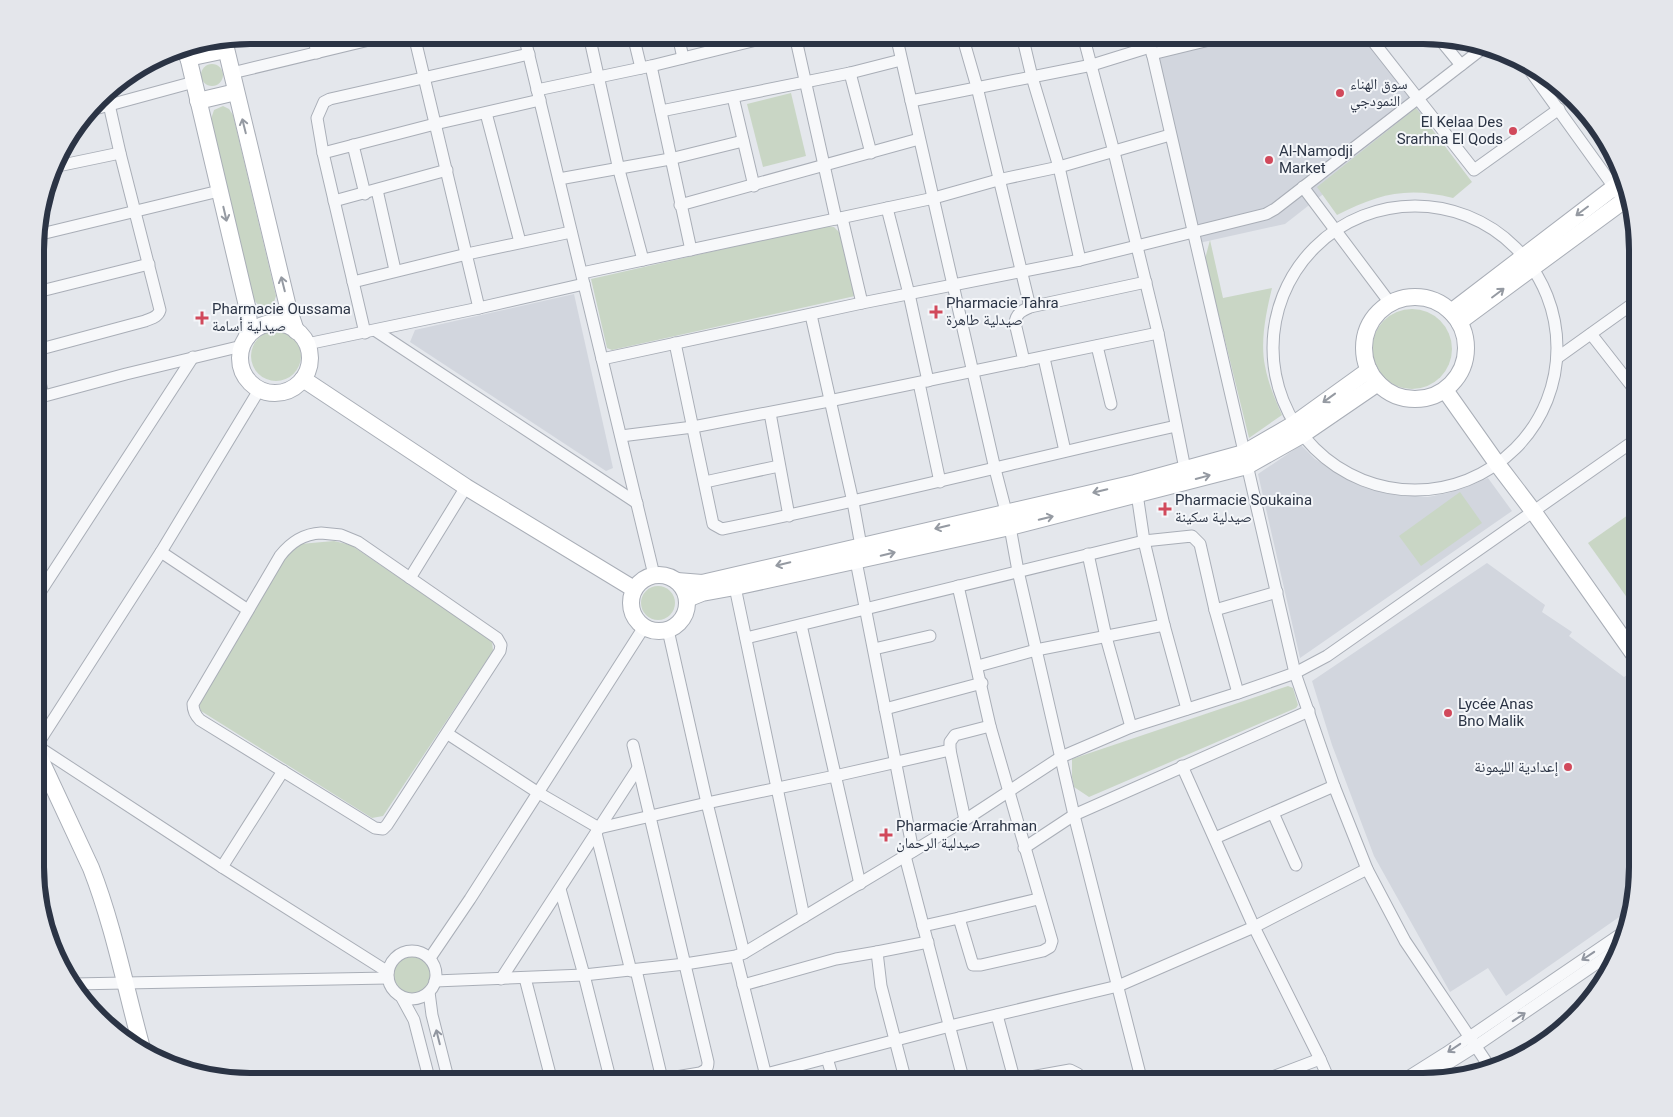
<svg xmlns="http://www.w3.org/2000/svg" width="1673" height="1117" viewBox="0 0 1673 1117" font-family="Roboto,'Noto Naskh Arabic',sans-serif">
  <style>
    .built { fill: #d2d6de }
    .green { fill: #c9d6c5 }
    .lines { fill: none; stroke-linecap: round; stroke-linejoin: round }
    .street-casing { stroke: #a9aeb7; stroke-width: 13 }
    .secondary-casing { stroke: #a9aeb7; stroke-width: 18 }
    .street { stroke: #f7f8fa; stroke-width: 11 }
    .secondary { stroke: #fff; stroke-width: 16 }
    .oneway { stroke: #959aa2 }
    .oneway2 { stroke: #9196a0 }
    .poi-dot { fill: #d1495b; stroke: #f4f6f9; stroke-width: 2 }
    .labels { text-anchor: middle; dominant-baseline: central; stroke-width: 4; stroke-linejoin: round; paint-order: stroke }
    .poi-label { font-size: 15px; fill: #2b3445; stroke: #f4f6f9; text-anchor: start }
    .rim { fill: none; stroke: #2b3445; stroke-width: 6 }
  </style>
  <rect width="100%" height="100%" fill="#e4e7ec"/>
  <g class="built">
    <path d="M1190 35H1377L1433 108 1285 224 1190 245 1145 46Z"/>
    <path d="M574 294 613 468 606 471 410 342 415 330Z"/>
    <path d="M1301 445 1315 459 1344 478 1364 487 1389 494 1428 497 1448 493 1467 487 1488 478 1512 511 1300 658 1258 474Z"/>
    <path d="M1487 563 1545 605 1542 612 1572 632 1569 636 1624 677 1633 671 1638 678V881L1632 908 1506 996 1488 968 1450 992 1374 856 1332 745 1312 681Z"/>
  </g>
  <g class="green">
    <circle cx="212" cy="75" r="11"/>
    <path d="M791 93 806 156 763 167 747 104Z"/>
    <path d="M223 106 229 109 233 115 276 296 273 305 268 308H261L254 300 211 119 214 110Z"/>
    <path d="M1416 108 1472 182 1453 198C1407 186 1378 194 1337 215L1317 187Z"/>
    <path d="M825 226 834 227 840 233 855 296 612 350 607 348 591 279Z"/>
    <path d="M1210 240 1223 298 1272 288C1266 313 1260 341 1265 366 1268 383 1275 399 1282 415L1249 438 1205 259Z"/>
    <circle cx="1412" cy="349" r="40"/>
    <circle cx="276" cy="356" r="25"/>
    <path d="M1460 492 1482 523 1421 566 1399 536Z"/>
    <path d="M1638 508V613L1588 543Z"/>
    <path d="M334 541 351 545 492 641 493 651 383 816 372 818 201 711 198 702 290 549 300 544Z"/>
    <circle cx="658" cy="603" r="17"/>
    <path d="M1288 686 1293 688 1298 705 1296 708 1089 797 1074 787 1072 777V759Z"/>
    <circle cx="411" cy="974" r="22"/>
  </g>
  <g class="lines">
    <g class="street-casing">
      <g id="street">
        <path d="M313 35 317 53"/>
        <path d="M414 35 479 308"/>
        <path d="M524 35 654 575"/>
        <path d="M589 35 619 170 643 260"/>
        <path d="M633 35 641 68"/>
        <path d="M678 35 683 58"/>
        <path d="M795 35 836 219"/>
        <path d="M896 35 995 469 1010 527 1018 571 1074 815 1142 1082"/>
        <path d="M962 35 977 87 1030 307"/>
        <path d="M1022 35 1032 77 1059 167 1080 260"/>
        <path d="M1083 35 1114 152 1158 333 1185 469"/>
        <path d="M1148 35 1295 673 1334 786 1367 869 1405 941 1489 1066"/>
        <path d="M1368 35 1474 170 1559 109"/>
        <path d="M1438 37 1461 65"/>
        <path d="M1152 54 1230 35"/>
        <path d="M1524 62 1629 208"/>
        <path d="M651 66 691 250"/>
        <path d="M232 73 390 35"/>
        <path d="M850 73 871 153"/>
        <path d="M537 90 651 66 776 35"/>
        <path d="M733 97 754 186"/>
        <path d="M911 101 1092 65 1150 47"/>
        <path d="M91 110 194 82"/>
        <path d="M661 111 850 73 901 60"/>
        <path d="M486 113 520 242"/>
        <path d="M353 145 365 194"/>
        <path d="M323 153 435 124 540 100"/>
        <path d="M53 167 120 153"/>
        <path d="M559 179 670 159 743 141"/>
        <path d="M1303 187 1390 303"/>
        <path d="M377 190 395 270"/>
        <path d="M334 201 447 170"/>
        <path d="M680 205 919 139"/>
        <circle cx="1415" cy="348" r="142"/>
        <path d="M887 208 909 294 928 381"/>
        <path d="M842 218 862 303"/>
        <path d="M37 235 219 191"/>
        <path d="M582 273 934 198 998 180 1059 167 1170 135"/>
        <path d="M353 282 467 254 571 232"/>
        <path d="M37 292 149 264"/>
        <path d="M811 315 853 502 861 546 856 561 913 851"/>
        <path d="M376 331 637 503"/>
        <path d="M365 333 323 153 317 118 324 102 330 99 529 54"/>
        <path d="M1591 334 1638 394"/>
        <path d="M675 343 713 524 722 529C874 499 1024 460 1176 426"/>
        <path d="M307 344 479 308 584 284"/>
        <path d="M1097 346 1111 404"/>
        <path d="M37 350 145 321C152 318 158 317 160 310L120 153 106 91"/>
        <path d="M1044 358 1065 451"/>
        <path d="M1557 358 1638 300"/>
        <path d="M602 359 862 303 1080 260 1266 214 1275 209 1487 45"/>
        <path d="M1024 361 1015 323C1016 314 1021 311 1030 307L1146 282"/>
        <path d="M37 369 43 396"/>
        <path d="M919 383 940 482"/>
        <path d="M37 398 126 374 242 346"/>
        <path d="M770 413 789 516"/>
        <path d="M621 436 693 427 829 401 1158 333"/>
        <path d="M705 482 779 466"/>
        <path d="M1136 487 1144 541 1164 625 1187 709"/>
        <path d="M321 533 341 535 358 542 497 638 501 645 500 651 387 825 383 829 375 828 200 720C195 715 193 711 193 704L280 556C291 542 303 534 321 533Z"/>
        <path d="M161 552 248 610"/>
        <path d="M1088 554 1106 637 1131 727"/>
        <path d="M410 578 466 487"/>
        <path d="M735 587 804 917"/>
        <path d="M37 597 193 357"/>
        <path d="M1215 610 1277 592"/>
        <path d="M801 625 860 884"/>
        <path d="M668 630 707 803 744 953"/>
        <path d="M746 638 1144 541 1192 536 1200 544 1215 610 1238 693"/>
        <path d="M874 649 930 636"/>
        <path d="M978 666 1036 650 1164 625"/>
        <path d="M885 709 982 683"/>
        <path d="M448 734 537 792 599 828 707 803 835 776 950 750"/>
        <path d="M37 745 161 552 259 390"/>
        <path d="M633 745 708 1062C708 1069 706 1070 700 1073L646 1082"/>
        <path d="M37 746 222 867 388 972"/>
        <path d="M1182 766 1254 927 1320 1059 1330 1082"/>
        <path d="M1273 813 1296 865"/>
        <path d="M965 820 950 750V742L955 735 990 726"/>
        <path d="M596 833 631 971"/>
        <path d="M1215 838 1334 786"/>
        <path d="M1024 848 1074 815 1309 711"/>
        <path d="M905 856 964 1082"/>
        <path d="M222 867 283 771"/>
        <path d="M560 889 584 975 611 1082"/>
        <path d="M959 918 1038 899"/>
        <path d="M923 926 959 918 973 965H981L1043 951 1050 947 1052 941 990 726 958 586"/>
        <circle cx="412" cy="975" r="24"/>
        <path d="M877 952 928 942"/>
        <path d="M736 956 767 1080"/>
        <path d="M430 958 470 899 644 627"/>
        <path d="M636 970 662 1079"/>
        <path d="M525 978 552 1082"/>
        <path d="M501 979 638 768"/>
        <path d="M435 981 584 975 685 964 736 956 744 953 965 820 1061 757 1131 727 1238 693 1295 673 1327 656 1638 438"/>
        <path d="M73 984 388 978"/>
        <path d="M743 985 836 959 877 952 881 986 906 1082"/>
        <path d="M429 992 432 1015 449 1082"/>
        <path d="M402 998 414 1020 430 1082"/>
        <path d="M997 1015 1015 1082"/>
        <path d="M827 1058 834 1082"/>
        <path d="M766 1074 950 1026 1118 986 1254 927 1367 869"/>
        <path d="M1014 1080 1070 1070 1078 1074 1081 1082"/>
        <path d="M1259 1082 1320 1059"/>
        <path d="M1400 1082 1446 1053 1628 929"/>
        <path d="M1419 1082 1476 1046 1622 946"/>
      </g>
    </g>
    <g class="secondary-casing">
      <g id="secondary">
        <path d="M224 40 288 307 296 331"/>
        <path d="M186 48 247 306 249 322 247 337"/>
        <path d="M188 58 226 50"/>
        <path d="M198 101 236 92"/>
        <circle cx="1415" cy="348" r="51"/>
        <path d="M1451 312 1621 182"/>
        <path d="M1459 322 1626 199"/>
        <circle cx="275" cy="358" r="35"/>
        <path d="M303 379 466 487 634 589"/>
        <path d="M1445 390 1498 465 1533 511 1638 660"/>
        <circle cx="659" cy="603" r="28"/>
        <path d="M677 581 702 583 1135 483 1244 453 1294 424 1369 370"/>
        <path d="M687 599 702 593 735 587 1010 527 1247 466 1302 435 1378 383"/>
        <path d="M37 752 91 868C114 927 126 991 143 1052"/>
      </g>
    </g>
    <use href="#street" class="street"/>
    <use href="#secondary" class="secondary"/>
  </g>
  <defs><path id="oneway-shaft" d="M-6 0H5M1.5-3L5.5 0L1.5 3" fill="none" stroke-width="1.6" stroke-linecap="round" stroke-linejoin="round" transform="scale(1.25)"/></defs>
  <g class="oneway">
    <use href="#oneway-shaft" transform="translate(244 126) rotate(-104)"/>
    <use href="#oneway-shaft" transform="translate(1582 211) rotate(143)"/>
    <use href="#oneway-shaft" transform="translate(225 214) rotate(77)"/>
    <use href="#oneway-shaft" transform="translate(283 284) rotate(-104)"/>
    <use href="#oneway-shaft" transform="translate(1498 293) rotate(-37)"/>
    <use href="#oneway-shaft" transform="translate(1329 398) rotate(144)"/>
    <use href="#oneway-shaft" transform="translate(1203 477) rotate(-15)"/>
    <use href="#oneway-shaft" transform="translate(1100 491) rotate(167)"/>
    <use href="#oneway-shaft" transform="translate(1046 518) rotate(-14)"/>
    <use href="#oneway-shaft" transform="translate(942 527) rotate(167)"/>
    <use href="#oneway-shaft" transform="translate(888 554) rotate(-13)"/>
    <use href="#oneway-shaft" transform="translate(783 564) rotate(167)"/>
  </g>
  <g class="oneway2">
    <use href="#oneway-shaft" transform="translate(1588 956) rotate(146)"/>
    <use href="#oneway-shaft" transform="translate(1519 1017) rotate(-34)"/>
    <use href="#oneway-shaft" transform="translate(438 1037) rotate(-104)"/>
    <use href="#oneway-shaft" transform="translate(1454 1048) rotate(146)"/>
  </g>
  <g class="poi-dot">
    <circle cx="1340" cy="93" r="5"/>
    <circle cx="1513" cy="131" r="5"/>
    <circle cx="1269" cy="160" r="5"/>
    <path d="M933.5 304.5h5v5h5v5h-5v5h-5v-5h-5v-5h5z"/>
    <path d="M199.5 310.5h5v5h5v5h-5v5h-5v-5h-5v-5h5z"/>
    <path d="M1162.5 501.5h5v5h5v5h-5v5h-5v-5h-5v-5h5z"/>
    <circle cx="1448" cy="713" r="5"/>
    <circle cx="1568" cy="767" r="5"/>
    <path d="M883.5 827.5h5v5h5v5h-5v5h-5v-5h-5v-5h5z"/>
  </g>
  <g class="labels">
    <g class="poi-label">
      <text x="1350" y="84">سوق الهناء<tspan x="1350" dy="17">النمودجي</tspan></text>
      <text x="1503" y="122" text-anchor="end">El Kelaa Des<tspan x="1503" dy="17">Srarhna El Qods</tspan></text>
      <text x="1279" y="151">Al-Namodji<tspan x="1279" dy="17">Market</tspan></text>
      <text x="946" y="303">Pharmacie Tahra<tspan x="946" dy="17">صيدلية طاهرة</tspan></text>
      <text x="212" y="309">Pharmacie Oussama<tspan x="212" dy="17">صيدلية أسامة</tspan></text>
      <text x="1175" y="500">Pharmacie Soukaina<tspan x="1175" dy="17">صيدلية سكينة</tspan></text>
      <text x="1458" y="704">Lycée Anas<tspan x="1458" dy="17">Bno Malik</tspan></text>
      <text x="1558" y="767" text-anchor="end">إعدادية الليمونة</text>
      <text x="896" y="826">Pharmacie Arrahman<tspan x="896" dy="17">صيدلية الرحمان</tspan></text>
    </g>
  </g>
  <path d="M0 0H1673V1117H0ZM250 44H1423A206 206 0 0 1 1629 250V867A206 206 0 0 1 1423 1073H250A206 206 0 0 1 44 867V250A206 206 0 0 1 250 44Z" fill="#e4e6eb" fill-rule="evenodd"/>
  <path class="rim" d="M250 44H1423A206 206 0 0 1 1629 250V867A206 206 0 0 1 1423 1073H250A206 206 0 0 1 44 867V250A206 206 0 0 1 250 44Z"/>
</svg>
